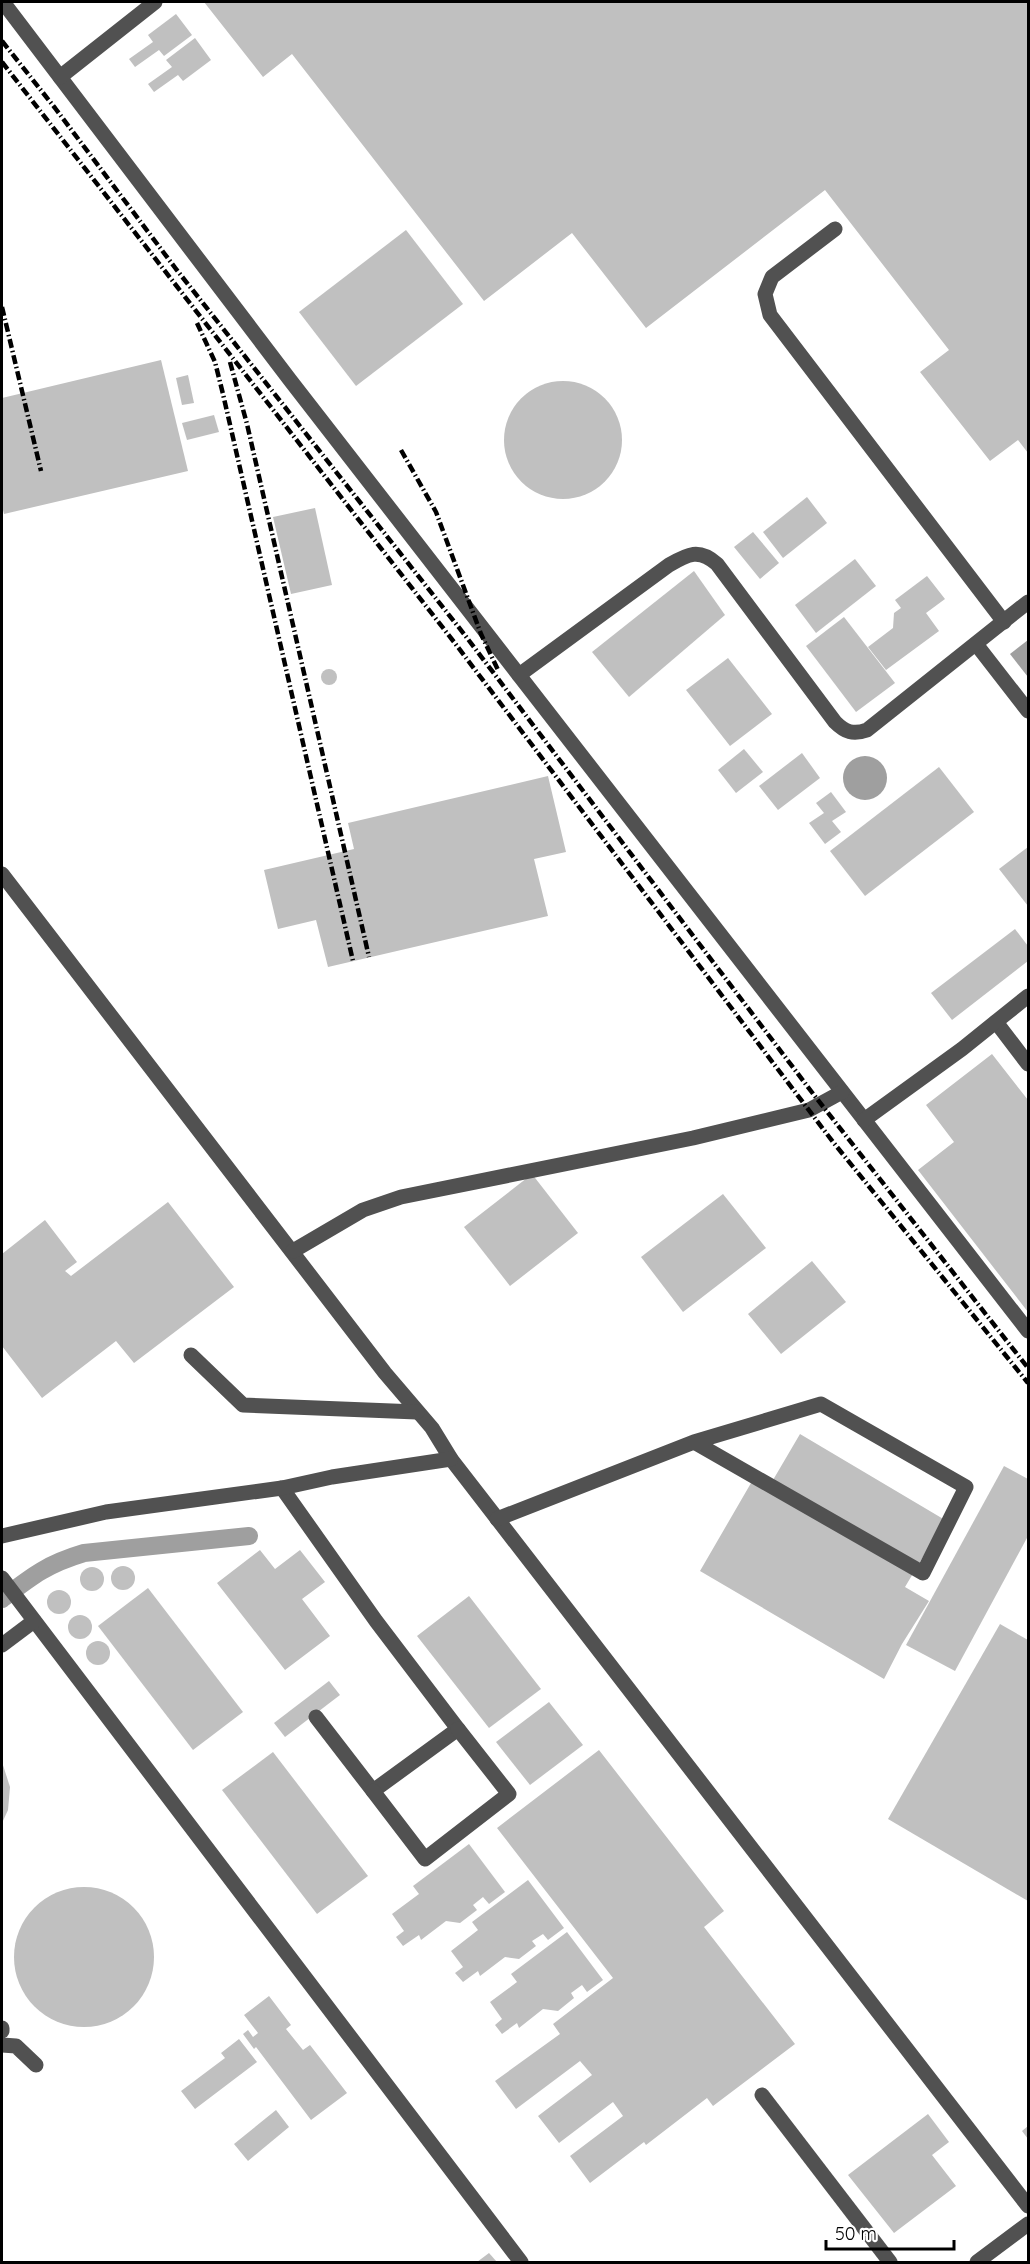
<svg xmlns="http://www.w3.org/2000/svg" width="1030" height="2264" viewBox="0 0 1030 2264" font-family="Quicksand,sans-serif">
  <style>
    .water { fill: #9f9f9f }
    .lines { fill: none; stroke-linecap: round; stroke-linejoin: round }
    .canal { stroke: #9f9f9f; stroke-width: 18 }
    .building { fill: #c0c0c0 }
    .minor { stroke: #515151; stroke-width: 15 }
    .rail { stroke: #000; stroke-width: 4.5; stroke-dasharray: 9 3 1.5 3; stroke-linecap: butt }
  </style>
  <rect width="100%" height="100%" fill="#fff"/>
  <g class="water">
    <path d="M1028 640V677L1010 654Z"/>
    <circle cx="865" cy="778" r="22"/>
  </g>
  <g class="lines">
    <path class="canal" d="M2 1599C32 1576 47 1564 84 1553L249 1536"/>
  </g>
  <g class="building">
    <path d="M204 2H1028V453L1018 440 990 461 920 372 949 350 825 190 646 328 572 233 484 301 292 54 263 77Z"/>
    <path d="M176 14 192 35 164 56 159 50 135 67 129 59 153 42 148 35Z"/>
    <path d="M195 38 211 60 183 81 178 75 154 92 148 84 172 67 166 60Z"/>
    <path d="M406 230 463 304 356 386 299 312Z"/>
    <path d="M161 360 188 471 4 514 2 506V398Z"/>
    <path d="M188 375 194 403 182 405 176 378Z"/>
    <circle cx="563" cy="440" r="59"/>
    <path d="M214 415 219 432 187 440 182 423Z"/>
    <path d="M807 497 827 523 783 558 763 532Z"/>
    <path d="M315 508 332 585 291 594 273 517Z"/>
    <path d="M753 532 779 563 760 579 734 547Z"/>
    <path d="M855 559 876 586 816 633 795 605Z"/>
    <path d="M694 571 725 615 629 697 592 652Z"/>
    <path d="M927 576 945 599 926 613 939 631 886 670 868 647 893 628 894 613 901 608 895 600Z"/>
    <path d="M844 617 895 683 856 712 806 646Z"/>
    <path d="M728 658 772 714 730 746 686 690Z"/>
    <circle cx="329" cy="677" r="8"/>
    <path d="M744 749 763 772 736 793 718 770Z"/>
    <path d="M802 753 820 778 778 810 759 786Z"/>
    <path d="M939 767 974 812 865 896 830 851Z"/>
    <path d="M548 776 566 852 534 859 548 916 328 967 316 920 278 929 264 870 354 849 348 823Z"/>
    <path d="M831 792 846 812 832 821 841 832 825 844 809 823 824 813 816 803Z"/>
    <path d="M1028 847V906L999 869Z"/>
    <path d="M1015 929 1028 946V961L952 1020 931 993Z"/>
    <path d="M992 1054 1028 1100V1312L918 1170 954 1142 926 1105Z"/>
    <path d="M532 1174 578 1233 510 1286 464 1227Z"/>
    <path d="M723 1194 766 1248 683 1312 641 1257Z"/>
    <path d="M168 1202 234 1287 134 1363 116 1341 42 1398 2 1346V1254L45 1220 77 1262 65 1271 71 1276Z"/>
    <path d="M812 1261 846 1302 781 1354 748 1314Z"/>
    <path d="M800 1434 945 1520 905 1587 929 1601 902 1644 884 1679 700 1571 758 1471 773 1480Z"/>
    <path d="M1004 1466 1028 1479V1536L955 1671 906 1645Z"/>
    <path d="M260 1550 275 1569 300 1550 325 1582 302 1599 330 1636 285 1670 217 1583Z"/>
    <circle cx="123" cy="1578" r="12"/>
    <circle cx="92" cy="1579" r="12"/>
    <path d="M148 1588 243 1712 193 1750 98 1626Z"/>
    <circle cx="59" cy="1602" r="12"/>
    <path d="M469 1596 541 1689 489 1728 417 1636Z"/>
    <circle cx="80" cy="1627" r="12"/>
    <path d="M1000 1624 1028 1640V1901L888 1819Z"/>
    <circle cx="98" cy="1653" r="12"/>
    <path d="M329 1681 340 1695 285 1737 274 1723Z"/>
    <path d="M549 1702 583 1745 530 1785 496 1742Z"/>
    <path d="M599 1750 724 1911 704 1927 795 2044 713 2106 707 2098 646 2145 644 2142 590 2183 570 2156 623 2116 613 2102 559 2143 538 2116 592 2075 580 2061 516 2109 495 2081 560 2034 553 2024 613 1978 497 1828Z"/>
    <path d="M273 1752 368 1876 317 1914 222 1790Z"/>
    <path d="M2 1762 10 1787 8 1810 2 1823Z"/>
    <path d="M469 1844 505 1892 489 1904 483 1897 473 1905 477 1910 460 1923 446 1921 421 1940 419 1935 403 1946 396 1937 404 1931 392 1914 419 1894 413 1886Z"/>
    <path d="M528 1880 564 1928 548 1940 543 1934 532 1941 536 1946 519 1959 505 1957 480 1976 478 1971 463 1982 455 1973 463 1967 451 1951 478 1930 472 1922Z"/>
    <circle cx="84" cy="1957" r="70"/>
    <path d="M567 1932 603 1980 587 1992 582 1985 571 1993 574 1998 558 2011 543 2009 519 2028 517 2023 502 2034 495 2025 502 2019 490 2002 517 1982 511 1974Z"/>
    <path d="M269 1996 291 2025 286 2029 303 2050 310 2045 347 2093 311 2120 256 2047 254 2049 243 2034 248 2030 253 2037 258 2033 244 2015Z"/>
    <path d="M239 2039 257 2062 195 2109 181 2091 225 2058 221 2053Z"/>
    <path d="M276 2110 289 2127 248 2161 234 2144Z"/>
    <path d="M928 2114 949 2142 932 2155 956 2186 894 2233 848 2175Z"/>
    <path d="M1028 2126V2139L1022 2131Z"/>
    <path d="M489 2253 497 2262H477Z"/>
  </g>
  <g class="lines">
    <g class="minor">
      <path d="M3 2 290 380 1028 1331"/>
      <path d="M60 77 155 2"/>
      <path d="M835 229 772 277 765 294 770 315 1004 622"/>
      <path d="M976 644 1028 711"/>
      <path d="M519 675 669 565C688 554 699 548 717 564L835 722C845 732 853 735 867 730L1028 602"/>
      <path d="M2 874 385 1373 432 1428 451 1459 1028 2206"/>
      <path d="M996 1022 1028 1064"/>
      <path d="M864 1120 962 1049 1028 996"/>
      <path d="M293 1251 363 1210 401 1197 693 1138 809 1110 842 1092"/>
      <path d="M191 1355 243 1405 417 1412"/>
      <path d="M282 1488 376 1621 458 1729 373 1791 316 1717"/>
      <path d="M497 1519 694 1442 821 1404 966 1487 923 1573 694 1442"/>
      <path d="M2 1536 106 1512 282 1488 332 1477 451 1459"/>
      <path d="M2 1578 521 2262"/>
      <path d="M2 1645 34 1621"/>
      <path d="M373 1791 425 1859 509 1794 458 1729"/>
      <path d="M2 2028V2031"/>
      <path d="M2 2045 16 2046 36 2065"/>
      <path d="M762 2095 890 2262"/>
      <path d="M977 2262 1028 2224"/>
    </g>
    <g class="rail">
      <path d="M2 41 55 108 176 269 464 634 814 1095 1028 1368"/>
      <path d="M2 62 454 642 833 1142 1028 1383"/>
      <path d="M2 307 41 471"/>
      <path d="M197 323 215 362 223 394 353 961"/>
      <path d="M230 362 247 424 369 957"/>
      <path d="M401 450 436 512 481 634 498 670"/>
    </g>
  </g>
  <rect width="1030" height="2264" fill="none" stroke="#000000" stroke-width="6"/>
  <path d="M826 2240v9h128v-9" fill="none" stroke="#000000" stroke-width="3"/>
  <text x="835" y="2240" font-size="18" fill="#000000" stroke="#ffffff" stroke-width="4.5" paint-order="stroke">50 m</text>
</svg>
